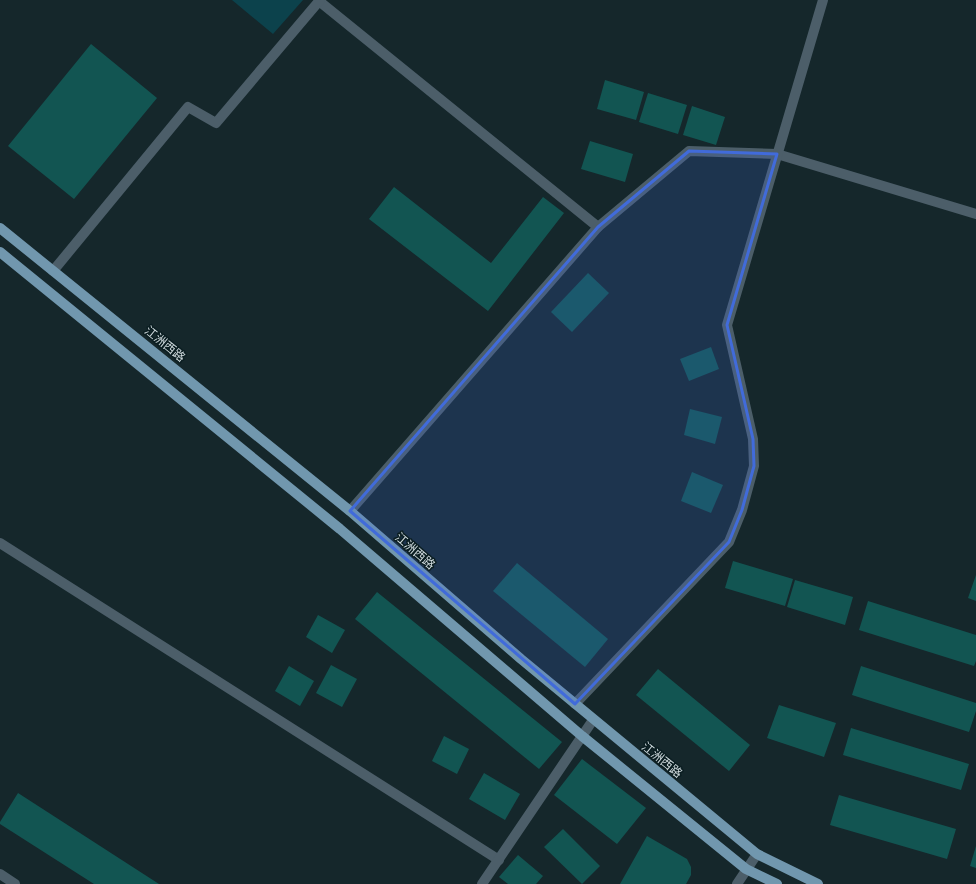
<svg xmlns="http://www.w3.org/2000/svg" width="976" height="884" viewBox="0 0 976 884" font-family="'Varela Round','Noto Sans SC',sans-serif">
  <style>
    .green { fill: #0c424c }
    .building { fill: #125552 }
    .lines { fill: none; stroke-linecap: round; stroke-linejoin: round }
    .minor { stroke: #4c5e69; stroke-width: 10 }
    .major { stroke: #7197ae; stroke-width: 10 }
    .marked { fill: #416bda; fill-opacity: 0.2; stroke: #416bda; stroke-width: 3; stroke-linejoin: round }
    .labels { text-anchor: middle; dominant-baseline: central; stroke-width: 3; stroke-linejoin: round; paint-order: stroke }
    .street-label { font-size: 12px; fill: #d2dde0; stroke: #0b1e22 }
  </style>
  <rect width="100%" height="100%" fill="#15272b"/>
  <path class="green" d="M232 0H303L273 34Z"/>
  <g class="building">
    <path d="M91 44 157 98 74 199 8 146Z"/>
    <path d="M605 80 644 92 636 120 597 109Z"/>
    <path d="M648 93 687 105 678 134 639 122Z"/>
    <path d="M692 106 725 117 716 145 683 135Z"/>
    <path d="M590 141 633 154 625 182 581 169Z"/>
    <path d="M394 187 491 263 543 197 564 213 488 311 369 219Z"/>
    <path d="M588 273 609 293 572 332 551 312Z"/>
    <path d="M711 347 719 369 689 381 680 359Z"/>
    <path d="M690 409 722 417 715 444 684 435Z"/>
    <path d="M692 472 723 485 711 513 681 501Z"/>
    <path d="M733 561 793 579 785 606 725 588Z"/>
    <path d="M517 563 608 639 585 667 493 591Z"/>
    <path d="M976 575V601L968 598Z"/>
    <path d="M795 580 853 597 845 625 787 607Z"/>
    <path d="M377 592 562 742 539 769 355 619Z"/>
    <path d="M868 601 976 635V661L974 666 859 630Z"/>
    <path d="M318 615 345 630 332 653 306 637Z"/>
    <path d="M331 665 357 679 342 707 316 693Z"/>
    <path d="M289 666 314 681 300 706 275 691Z"/>
    <path d="M861 666 976 703V711L969 732 852 695Z"/>
    <path d="M658 669 750 745 729 771 636 695Z"/>
    <path d="M779 705 836 723 824 757 767 738Z"/>
    <path d="M851 728 969 764 961 790 843 755Z"/>
    <path d="M444 736 469 749 457 774 432 761Z"/>
    <path d="M582 759 646 808 617 844 554 795Z"/>
    <path d="M484 773 520 794 505 820 469 799Z"/>
    <path d="M18 793 159 884H94L0 824V822Z"/>
    <path d="M839 795 956 829 947 859 830 825Z"/>
    <path d="M563 829 600 866 582 884 544 847Z"/>
    <path d="M647 836 687 859 691 867V875L686 884H620Z"/>
    <path d="M976 846V868L970 866Z"/>
    <path d="M518 855 543 876 536 884H508L499 877Z"/>
  </g>
  <g class="lines">
    <g class="minor">
      <path d="M319 1 598 227"/>
      <path d="M53 271 188 107 216 123 320 0"/>
      <path d="M350 511 598 227 689 151 777 154 976 214"/>
      <path d="M0 543 499 860"/>
      <path d="M575 704 729 542 742 510 754 466 753 439 727 325 823 0"/>
      <path d="M0 874 15 884"/>
      <path d="M482 884 593 720"/>
      <path d="M737 884 757 854"/>
    </g>
    <g class="major">
      <path d="M0 228 350 511 521 659 757 854 818 884"/>
      <path d="M0 252 340 529 582 736 746 869 777 884"/>
    </g>
  </g>
  <path class="marked" d="M689 151 777 154 727 325 753 439 754 466 742 510 729 542 575 704 350 511 598 227Z"/>
  <g class="labels">
    <g class="street-label">
      <text transform="translate(165 344) rotate(39)">江洲西路</text>
      <text transform="translate(415 551) rotate(41)">江洲西路</text>
      <text transform="translate(662 760) rotate(39)">江洲西路</text>
    </g>
  </g>
</svg>
